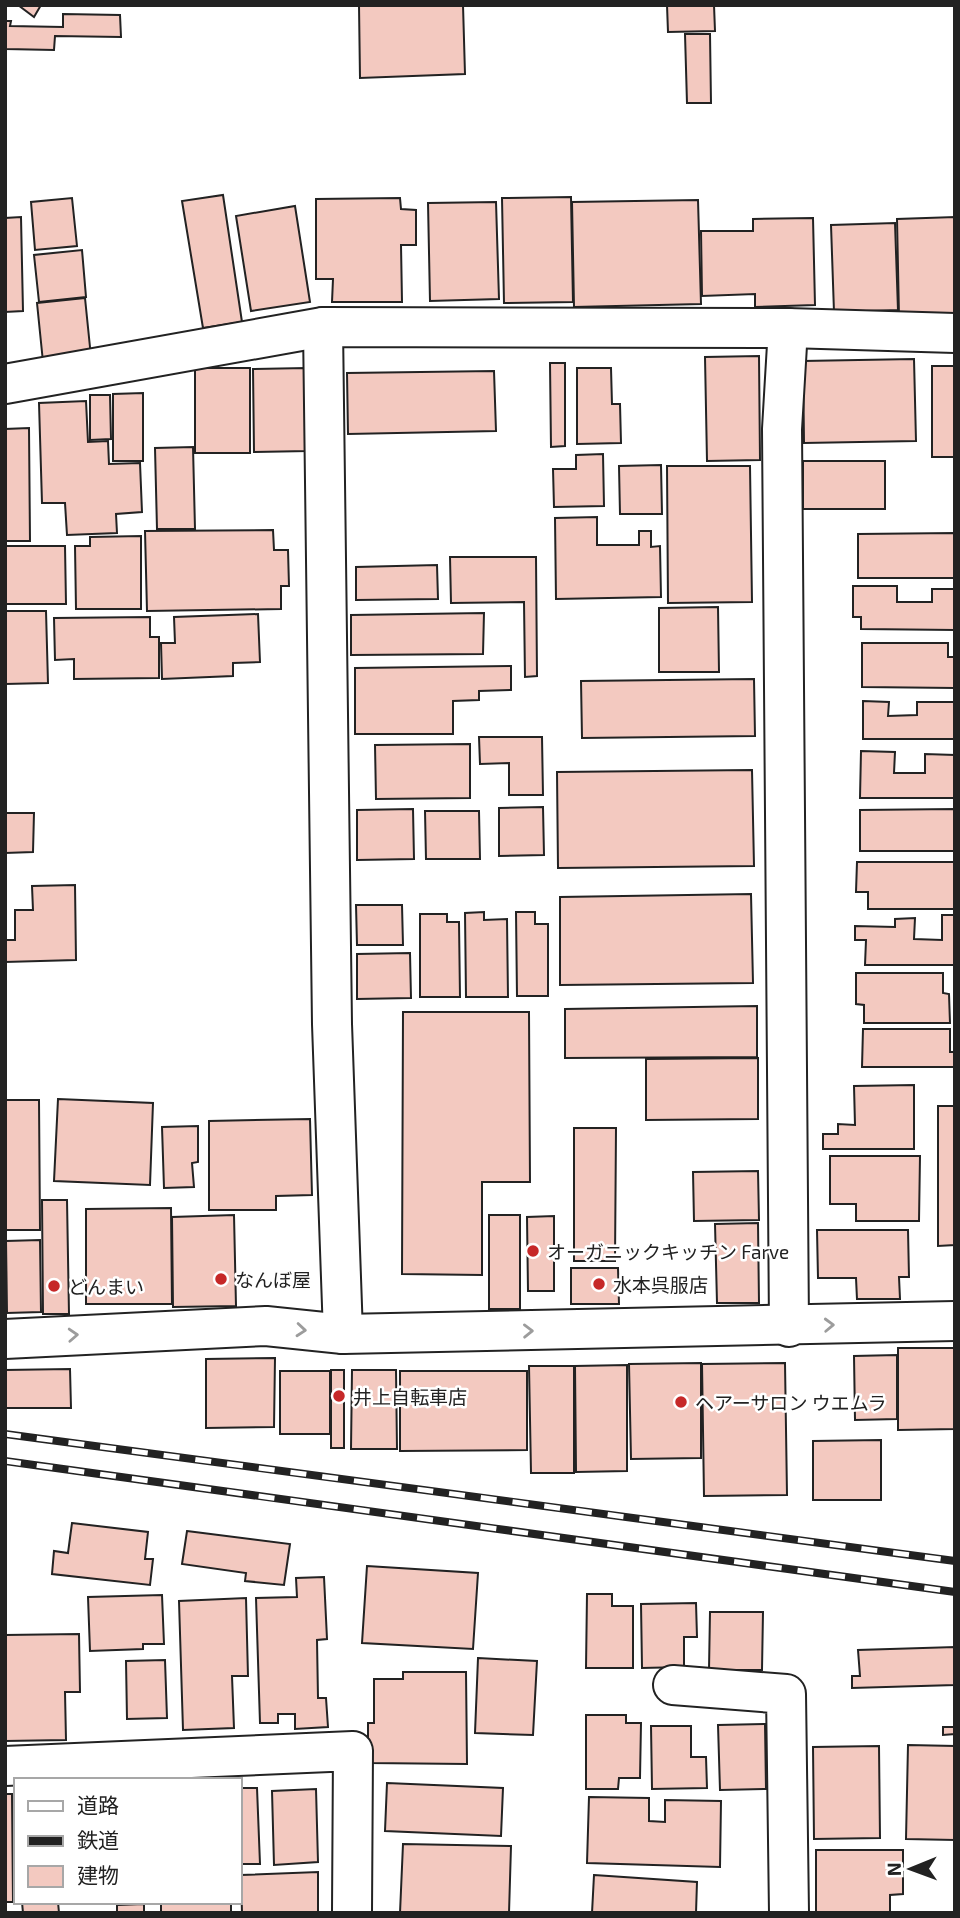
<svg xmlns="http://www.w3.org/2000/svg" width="960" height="1918" viewBox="0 0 960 1918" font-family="'Exo 2','Noto Sans JP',sans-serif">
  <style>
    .building { fill: #f3c9c0; stroke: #222; stroke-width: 2 }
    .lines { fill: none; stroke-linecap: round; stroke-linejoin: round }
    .minor-casing { stroke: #222; stroke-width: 42 }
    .minor { stroke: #fff; stroke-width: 38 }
    .rail-casing { stroke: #222; stroke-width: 8 }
    .rail { stroke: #fff; stroke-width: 5; stroke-dasharray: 16; stroke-linecap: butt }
    .oneway { stroke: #9c9c9c }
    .poi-dot { fill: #c62828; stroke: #fff; stroke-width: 2.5 }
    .labels { text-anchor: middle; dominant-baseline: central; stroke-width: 5; stroke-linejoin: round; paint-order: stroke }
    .poi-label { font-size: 19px; fill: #222; stroke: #fff; text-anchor: start }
  </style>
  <rect width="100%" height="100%" fill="#fff"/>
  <g class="building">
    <path d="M18 5H41L34 17Z"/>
    <path d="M359 5H463L465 74 360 78Z"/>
    <path d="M667 5H714L715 31 668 32Z"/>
    <path d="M63 14 120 15 121 37 55 36 54 50 6 49 5 21H11L10 26 63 27Z"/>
    <path d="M685 34H710L711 103H687Z"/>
    <path d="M223 195 242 322 203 328 182 201Z"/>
    <path d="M571 197 573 302 504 303 502 198Z"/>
    <path d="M72 198 77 246 35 250 31 202Z"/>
    <path d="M400 198 401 209 416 210V245H401L402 302H332L333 279H316V199Z"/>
    <path d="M698 200 701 304 574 307 572 202Z"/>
    <path d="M496 202 499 299 430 301 428 203Z"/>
    <path d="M295 206 310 302 251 311 236 216Z"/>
    <path d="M21 217 23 311 5 312V218Z"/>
    <path d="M955 217V315L899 317 897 219Z"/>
    <path d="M813 218 815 305 755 307V294L702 296 701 231H753V219Z"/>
    <path d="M895 223 898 310 834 312 831 225Z"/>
    <path d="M82 250 86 297 39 302 34 255Z"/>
    <path d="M85 298 91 357 43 362 37 303Z"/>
    <path d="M759 356 760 460 707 461 705 357Z"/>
    <path d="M914 359 916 441 804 443 803 361Z"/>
    <path d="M550 363H565V446L551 447Z"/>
    <rect x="932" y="366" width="23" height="91"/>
    <rect x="195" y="368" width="55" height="85"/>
    <path d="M306 368 308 451 254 452 253 369Z"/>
    <path d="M577 368H611L612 404H620L621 443 577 444Z"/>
    <path d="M494 371 496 431 348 434 347 373Z"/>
    <path d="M143 393V461H113V394Z"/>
    <path d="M90 395H110L111 439 90 440Z"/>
    <path d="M86 401 88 442 108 441 109 464 140 463 142 512 116 514 117 533 67 535 65 503H42L39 403Z"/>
    <path d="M29 428 30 541H5V429Z"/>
    <path d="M193 447 195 529H157L155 448Z"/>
    <path d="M603 454 604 506 554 507 553 469H576V455Z"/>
    <rect x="803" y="461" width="82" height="48"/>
    <path d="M661 465 662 514H620L619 466Z"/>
    <path d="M667 466H750L752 602 668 603Z"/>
    <path d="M597 517V545H639V531H651V547L660 546 661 597 556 599 555 518Z"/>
    <path d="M273 530 274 550H288L289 586H281V609L147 611 145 531Z"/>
    <path d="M955 533V578H858V534Z"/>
    <path d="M141 536V609H76L75 546H90V537Z"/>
    <path d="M5 546H65L66 604H5Z"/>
    <path d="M450 557H536L537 676 525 677 524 602 451 603Z"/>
    <path d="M437 565 438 599 356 600V567Z"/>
    <path d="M853 586H897V602H932V589H955V630L861 629V617H853Z"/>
    <path d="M718 607 719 672H659V608Z"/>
    <path d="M5 611H46L48 683 5 684Z"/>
    <path d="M484 613 483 654 351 655V615Z"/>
    <path d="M258 614 260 662 233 663V676L162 679 161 643H175L174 617Z"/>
    <path d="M150 617V637H159V678L74 679V659L55 660 54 618Z"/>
    <path d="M862 643H948V657H955V688L862 687Z"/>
    <path d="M511 666V690L479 691V700L453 701V734H355V668Z"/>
    <path d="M754 679 755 736 582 738 581 681Z"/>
    <path d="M863 701 889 702 888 716 917 715V702H955V739H863Z"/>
    <path d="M479 737H542L543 795H509V763L480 764Z"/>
    <path d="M470 744V798L376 799 375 745Z"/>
    <path d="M861 751 895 752 894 773H925V754L955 755V798H860Z"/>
    <path d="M752 770 754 866 558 868 557 772Z"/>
    <path d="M543 807 544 855 499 856V808Z"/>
    <path d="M413 809 414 859 357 860V810Z"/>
    <path d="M955 809V851H860V810Z"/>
    <path d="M425 811H479L480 859H426Z"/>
    <path d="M5 813H34L33 852 5 853Z"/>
    <path d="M857 862H955V909H868V892H856Z"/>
    <path d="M75 885 76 960 5 962V940H15V910H33L32 886Z"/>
    <path d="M751 894 753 983 560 985V897Z"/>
    <path d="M356 905H402L403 945H357Z"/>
    <path d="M484 912V920L507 919 508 997H466L465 913Z"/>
    <path d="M516 912H535V924H548V996H517Z"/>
    <path d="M420 914H447V922H459L460 997H420Z"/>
    <path d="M942 915H955V965H865L866 940H855V926L895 927V919L915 918 914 939 942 940Z"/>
    <path d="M410 953 411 998 357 999V954Z"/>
    <path d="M856 973H943V993L949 994 950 1023H864V1005L856 1004Z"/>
    <path d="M757 1006V1057L565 1058V1009Z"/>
    <path d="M403 1012H529L530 1182H482V1275L402 1274Z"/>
    <path d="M863 1029H950V1052H955V1067H862Z"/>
    <path d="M758 1058V1119L646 1120V1059Z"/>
    <path d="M914 1085V1149H823V1134H838V1124L855 1125 854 1086Z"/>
    <path d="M58 1099 153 1103 150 1185 54 1181Z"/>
    <path d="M5 1100H39L40 1230H5Z"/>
    <path d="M938 1106H955V1245L938 1246Z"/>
    <path d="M310 1119 312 1195 276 1196V1210H209V1121Z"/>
    <path d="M198 1126V1162L192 1163 194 1187 164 1188 162 1127Z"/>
    <path d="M574 1128H616L615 1261H574Z"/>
    <path d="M830 1156H920L919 1221H856V1204H830Z"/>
    <path d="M758 1171 759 1220 694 1221 693 1172Z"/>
    <path d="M42 1200H67L69 1314H43Z"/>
    <path d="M171 1208 172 1304H86V1209Z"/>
    <path d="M234 1215 236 1306 173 1307 172 1217Z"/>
    <rect x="489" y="1215" width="31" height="94"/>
    <path d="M554 1216V1291H528L527 1217Z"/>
    <path d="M758 1223 759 1303H717L715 1224Z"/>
    <path d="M817 1230H908L909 1277H899L900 1299H857L856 1278H818Z"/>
    <path d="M40 1240 41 1312 7 1313 6 1241Z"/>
    <path d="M571 1268H618L619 1304H571Z"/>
    <path d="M898 1348H955V1429L898 1430Z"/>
    <path d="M897 1355V1419L855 1420 854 1356Z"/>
    <path d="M275 1358 274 1427 206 1428V1359Z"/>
    <path d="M701 1363V1458L631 1459 629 1364Z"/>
    <path d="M785 1363 787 1495 704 1496 702 1364Z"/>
    <path d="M627 1365V1471L576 1472 575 1366Z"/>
    <path d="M529 1366H574V1473H531Z"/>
    <path d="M70 1369 71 1408H5V1370Z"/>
    <rect x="331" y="1370" width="13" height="78"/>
    <path d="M352 1370H396L397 1449H351Z"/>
    <rect x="280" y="1371" width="50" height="63"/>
    <path d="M400 1371H527V1450L400 1451Z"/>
    <path d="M881 1440V1500H813V1441Z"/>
    <path d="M72 1523 148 1532 145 1559H153L150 1585 52 1574 54 1551 68 1553Z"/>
    <path d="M187 1531 290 1544 284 1585 245 1581 246 1573 182 1564Z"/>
    <path d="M367 1566 478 1573 473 1649 362 1643Z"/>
    <path d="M324 1577 327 1639 317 1640 318 1698H326L328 1727 295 1729V1714H278V1723H260L256 1598 297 1597 296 1578Z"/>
    <path d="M587 1594H612V1606H633V1668H586Z"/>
    <path d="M162 1595 164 1644H143V1649L90 1651 88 1597Z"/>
    <path d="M246 1598 248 1676H232L234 1728 183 1730 179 1601Z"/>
    <path d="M696 1603 697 1637H684V1667L642 1668 641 1604Z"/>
    <path d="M710 1612H763L762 1670H709Z"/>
    <path d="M79 1634 80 1692H65L66 1740 5 1741V1635Z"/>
    <path d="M955 1647V1685L852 1688V1676H860L858 1650Z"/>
    <path d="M478 1658 537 1661 533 1735 475 1733Z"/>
    <path d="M165 1660 167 1718 127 1719 126 1661Z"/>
    <path d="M403 1672H466L467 1764 368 1763V1723H374V1679H403Z"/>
    <path d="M586 1715H626V1723H641L640 1778H619L618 1789H586Z"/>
    <path d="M765 1724 766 1789 720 1790 718 1725Z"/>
    <path d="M651 1726H691V1757H706L707 1788 652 1789Z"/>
    <path d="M943 1727H955V1734L943 1735Z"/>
    <path d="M908 1745 955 1746V1840L906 1839Z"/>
    <path d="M879 1746 880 1838 814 1839 813 1747Z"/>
    <path d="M387 1783 503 1788 501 1836 385 1831Z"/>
    <path d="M240 1788H257L260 1864H240Z"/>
    <path d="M316 1789 318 1862 274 1865 272 1791Z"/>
    <path d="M5 1794H12L13 1902H5Z"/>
    <path d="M589 1797 649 1798V1821L665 1822V1800L721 1801 720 1867 587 1863Z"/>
    <path d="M403 1844 511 1846 509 1913H400Z"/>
    <path d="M816 1850H903V1894L890 1895V1913H816Z"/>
    <path d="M318 1872V1913H242L241 1875Z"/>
    <path d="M594 1875 697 1882 696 1913H592Z"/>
    <path d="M22 1902H58L59 1913H23Z"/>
    <rect x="161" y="1902" width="70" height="11"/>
    <path d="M144 1904V1913H117V1905Z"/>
  </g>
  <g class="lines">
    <g class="minor-casing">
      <g id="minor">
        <path d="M323 327 332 1024 343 1334"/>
        <path d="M788 328 782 429 789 1327"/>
        <path d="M5 384 323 327 788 328 955 333"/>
        <path d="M5 1339 266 1326 343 1334 955 1321"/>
        <path d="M673 1685 786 1694 789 1913"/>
        <path d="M5 1766 353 1751 352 1913"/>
      </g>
    </g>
    <use href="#minor" class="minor"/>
    <g class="rail-casing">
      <g id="rail">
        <path d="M5 1434 955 1561"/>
        <path d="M5 1461 955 1592"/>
      </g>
    </g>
    <use href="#rail" class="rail"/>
  </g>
  <defs><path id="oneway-chevron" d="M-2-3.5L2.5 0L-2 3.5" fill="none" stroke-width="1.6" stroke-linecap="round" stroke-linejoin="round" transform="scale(1.75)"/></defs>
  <g class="oneway">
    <use href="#oneway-chevron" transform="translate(829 1325) rotate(-2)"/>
    <use href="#oneway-chevron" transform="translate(301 1330) rotate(5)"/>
    <use href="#oneway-chevron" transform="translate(528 1331) rotate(-1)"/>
    <use href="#oneway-chevron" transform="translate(73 1335) rotate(-3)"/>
  </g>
  <g class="poi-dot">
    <circle cx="533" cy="1251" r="7"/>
    <circle cx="221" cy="1279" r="7"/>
    <circle cx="599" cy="1284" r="7"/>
    <circle cx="54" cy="1286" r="7"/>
    <circle cx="339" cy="1396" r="7"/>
    <circle cx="681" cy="1402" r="7"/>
  </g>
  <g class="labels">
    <g class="poi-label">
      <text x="547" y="1251">オーガニックキッチン Farve</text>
      <text x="235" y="1279">なんぼ屋</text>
      <text x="613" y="1284">水本呉服店</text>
      <text x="68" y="1286">どんまい</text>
      <text x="353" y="1396">井上自転車店</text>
      <text x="695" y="1402">ヘアーサロン ウエムラ</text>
    </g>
  </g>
  <rect width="960" height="1918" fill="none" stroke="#222222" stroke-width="14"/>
  <rect x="14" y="1778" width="228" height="126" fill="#ffffff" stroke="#a7a7a7" stroke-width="2"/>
  <rect x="28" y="1801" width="35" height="10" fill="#ffffff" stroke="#a7a7a7" stroke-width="2"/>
  <text x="77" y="1813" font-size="21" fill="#222222">道路</text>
  <rect x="28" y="1836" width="35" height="10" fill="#222222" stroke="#a7a7a7" stroke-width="2"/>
  <text x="77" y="1848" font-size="21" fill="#222222">鉄道</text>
  <rect x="28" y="1866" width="35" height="21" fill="#f3c9c0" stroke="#a7a7a7" stroke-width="2"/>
  <text x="77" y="1883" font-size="21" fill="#222222">建物</text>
  <g transform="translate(911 1869) rotate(269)" stroke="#ffffff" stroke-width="5" paint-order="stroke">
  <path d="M0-5L12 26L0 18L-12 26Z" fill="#222222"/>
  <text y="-10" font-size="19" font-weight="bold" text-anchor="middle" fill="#222222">N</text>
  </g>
</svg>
